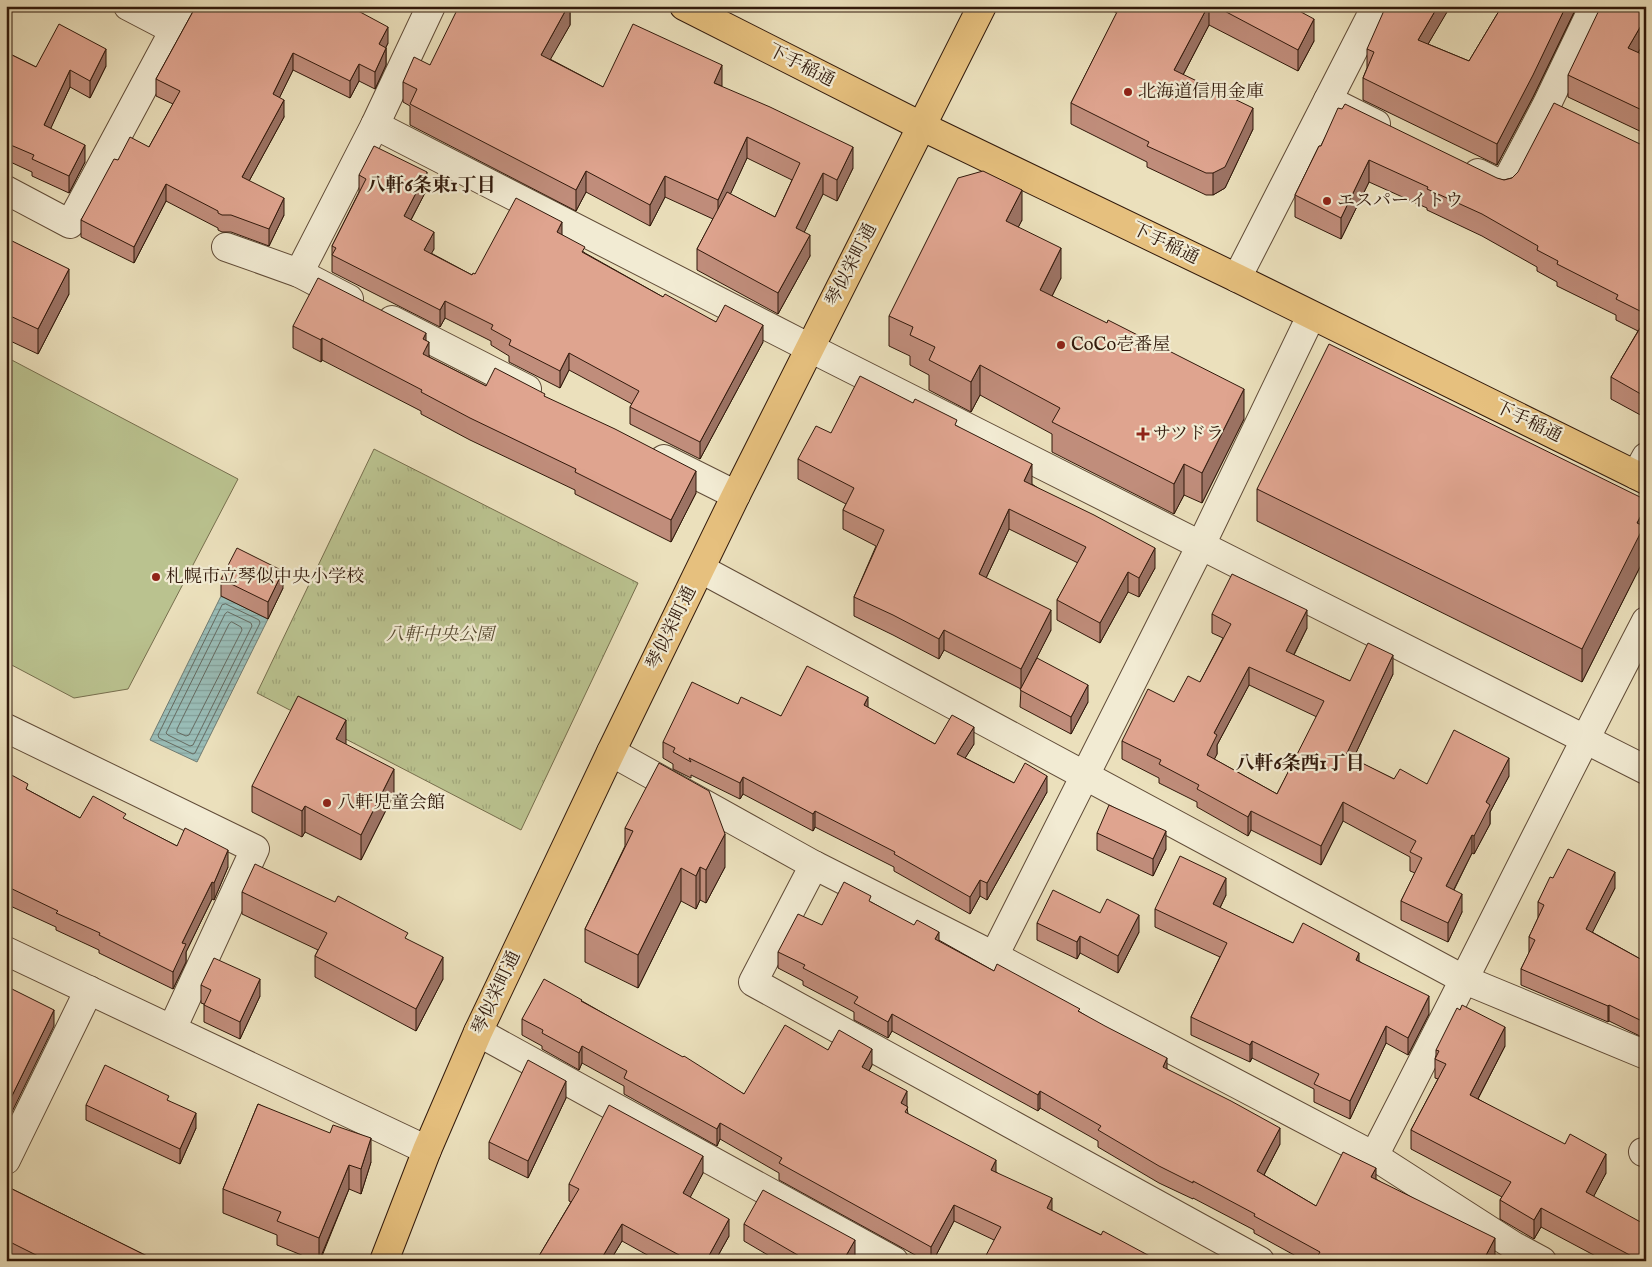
<svg xmlns="http://www.w3.org/2000/svg" width="1652" height="1267" viewBox="0 0 1652 1267" font-family="'IM FELL English','Noto Serif JP',serif">
  <style>
    .grass { fill: #bac28f; stroke: #766e4d }
    .park { fill: url(#park-tufts); stroke: #766e4d }
    .water { fill: url(#water-rules); stroke: #6f7b72 }
    .lines { fill: none; stroke-linecap: round; stroke-linejoin: round }
    .shore { stroke: #656a60; stroke-width: 1 }
    .minor-casing { stroke: #604b37; stroke-width: 30 }
    .major-casing { stroke: #31190b; stroke-width: 30 }
    .minor { stroke: #f2ebd3; stroke-width: 28 }
    .major { stroke: #e6c07e; stroke-width: 28 }
    .wall { fill: #c08d7b; stroke: #31190b; fill-rule: evenodd }
    .shaded-wall { fill: #9c7364; stroke: #31190b }
    .building { fill: #dfa48f; stroke: #31190b; fill-rule: evenodd }
    .poi-dot { fill: #8f2418; stroke: #f2ebd3; stroke-width: 2 }
    .labels { text-anchor: middle; dominant-baseline: central; stroke-width: 4.5; stroke-linejoin: round; paint-order: stroke }
    .street-label { font-size: 18px; fill: #31190b; stroke: #f2ebd3 }
    .poi-label { font-size: 18px; fill: #31190b; stroke: #f2ebd3; text-anchor: start }
    .park-label { font-size: 18px; font-style: italic; fill: #5a4c33; stroke: #f2ebd3 }
    .neighbourhood-label { font-size: 19px; font-weight: bold; fill: #31190b; stroke: #f2ebd3 }
  </style>
  <defs>
    <pattern id="park-tufts" width="24" height="20" patternUnits="userSpaceOnUse" patternTransform="scale(1.25)"><rect width="24" height="20" fill="#bac28f"/><path d="M3 7l-1-3M5 7V3M7 7l1-3M15 17l-1-3M17 17v-4M19 17l1-3" fill="none" stroke="#a0a67a"/></pattern>
    <pattern id="water-rules" width="6" height="5" patternUnits="userSpaceOnUse" patternTransform="scale(1.25)"><rect width="6" height="5" fill="#99bcb6"/><path d="M0 2.5h6" fill="none" stroke="#84a19b"/></pattern>
  </defs>
  <rect width="100%" height="100%" fill="#ebe0bc"/>
  <filter id="stains"><feTurbulence type="fractalNoise" baseFrequency=".004" numOctaves="4"/><feColorMatrix values="0 0 0 0 .2 0 0 0 0 .09 0 0 0 0 .02 0 0 0 .5 -.17"/></filter>
  <radialGradient id="worn" r=".72"><stop offset=".6" stop-color="#630" stop-opacity="0"/><stop offset="1" stop-color="#630" stop-opacity=".3"/></radialGradient>
  <path class="grass" d="M6 357 238 479 128 689 74 698 6 662Z"/>
  <path class="park" d="M374 449 638 583 521 830 257 693Z"/>
  <path class="water" d="M221 596 268 619 197 762 150 740Z"/>
  <g class="lines">
    <g class="shore">
      <path d="M226 604 259 620 260 623 195 753 193 754 159 738 158 735 222 605Z"/>
      <path d="M228 612 251 623 252 626 193 745 190 746 168 735 166 733 225 614Z"/>
      <path d="M232 622 241 627 242 630 189 735 186 736 177 732V729L229 624Z"/>
    </g>
    <g class="minor-casing">
      <g id="minor">
        <path d="M128 6 174 30"/>
        <path d="M1328 100 1376 124"/>
        <path d="M375 125 810 348 1646 770"/>
        <path d="M1478 173 1504 186 1547 104 1594 6"/>
        <path d="M6 190 70 224 187 6"/>
        <path d="M226 247 299 273 349 299"/>
        <path d="M299 273 375 125 431 6"/>
        <path d="M1237 278 1376 6"/>
        <path d="M392 320 527 389"/>
        <path d="M664 459 736 495"/>
        <path d="M1636 475 1646 457"/>
        <path d="M701 569 1465 980 1646 1055"/>
        <path d="M6 728 255 849 172 1029"/>
        <path d="M611 752 814 865 994 956 1374 1156 1514 1246 1542 1261"/>
        <path d="M814 865 753 982 1260 1261"/>
        <path d="M6 951 427 1150"/>
        <path d="M994 956 1201 545 1311 316"/>
        <path d="M478 1032 894 1261"/>
        <path d="M1643 1152 1646 1153"/>
        <path d="M1374 1156C1466 978 1554 798 1646 621"/>
        <path d="M6 1160 89 990"/>
      </g>
    </g>
    <g class="major-casing">
      <g id="major">
        <path d="M684 6 921 126 1237 278 1646 480"/>
        <path d="M384 1261 427 1150 478 1032 611 752 736 495 982 6"/>
      </g>
    </g>
    <use href="#minor" class="minor"/>
    <use href="#major" class="major"/>
  </g>
  <g class="wall">
    <path d="M196 6 388 43 386 47V65L375 89 359 81 350 98 293 70 279 98 284 117 249 181 284 215 269 246 231 232H222L218 230V228L166 201 134 263 81 237V220L118 160 149 147 173 104 156 96V79Z"/>
    <path d="M570 6V25L550 59 603 87H722L853 168 837 201 823 194 804 232 810 256 778 314 697 270V249L713 219 665 197 650 226 586 192 576 211 410 125V106L403 102V82L430 65ZM747 158 792 180 775 217 730 194Z"/>
    <path d="M1102 6H1291L1314 41 1298 71 1209 25 1183 75 1253 129 1225 188 1213 195H1206L1147 167V162L1071 124V103L1117 13Z"/>
    <path d="M1450 6 1428 44 1469 61 1502 6H1577L1533 97 1497 165 1363 100V78L1367 68V49Z"/>
    <path d="M1646 6V39L1638 53 1646 56V134L1568 97V75Z"/>
    <path d="M6 52 36 67 106 66 90 98 70 87 50 129 85 162 69 193 32 176V172L6 160Z"/>
    <path d="M1640 144 1646 145V418L1611 399V377L1638 331 1616 320V315L1557 286V282L1537 271V267L1482 236 1427 210V208L1369 182 1341 239 1295 217V195L1319 146 1504 180Z"/>
    <path d="M359 175 427 189 411 220 434 249 431 253 472 275 475 274 562 235 585 253 663 297 716 322 763 342 700 459 630 424V407L632 404 569 370 560 388 509 362V356L491 345V341L445 318 440 327 332 272V246L359 192Z"/>
    <path d="M1022 220 1018 227 1061 278 1052 296 1244 419 1202 503 1184 495 1174 514 1052 452V434L980 395 971 412 929 390V375L910 365V356L889 346V316Z"/>
    <path d="M6 238 69 294 38 354 6 339Z"/>
    <path d="M293 326 426 340 429 357 486 386 545 397 696 493 671 542 575 494V490L470 440 421 414V411L322 360 321 362 293 348Z"/>
    <path d="M957 426 1032 484 1155 568 1139 597 1128 592 1100 643 1057 620V600L1078 563 1009 529 986 578 1051 630 1021 688 1088 702 1071 734 1020 707 1021 689 944 650 939 659 893 635 854 616V597L876 546 843 529V510L846 504 798 479V459L831 433Z"/>
    <path d="M1257 489 1644 542V559L1582 682 1257 521Z"/>
    <path d="M221 579 283 588 268 619 221 596Z"/>
    <path d="M1212 614 1307 628 1294 655 1350 681 1393 674 1353 759 1394 779 1427 784 1509 776 1490 812V824L1474 854 1472 853 1454 890 1462 912 1448 942 1401 920V901L1415 873 1410 871V857L1343 821 1321 865 1251 830 1248 836 1197 807V802L1159 783V778L1122 759V741L1200 682 1223 638 1212 633ZM1249 685 1317 717 1277 794 1214 759 1217 754V745Z"/>
    <path d="M738 704 781 716 868 708 935 744H974L965 758 1014 783 1047 792 987 900 980 896 970 914 894 871V867L815 827 813 831 743 794 740 799 691 775V778L673 769V764L663 758V742Z"/>
    <path d="M346 744 394 794 361 860 305 832 302 837 252 812V786Z"/>
    <path d="M6 772 28 790 80 818 126 820 177 846 228 867 214 900 212 899 186 952V962L173 989 99 953V950L56 930V927L6 904Z"/>
    <path d="M625 828 725 867 706 903 700 900 696 909 681 901 638 988 585 962V929L625 846Z"/>
    <path d="M1097 833 1166 849 1153 876 1097 850Z"/>
    <path d="M1553 878 1615 888 1592 932 1644 961 1646 957V1039L1609 1021 1608 1022 1521 985V969L1529 953V937L1538 918V902Z"/>
    <path d="M242 892 408 940 443 979 416 1031 315 977V956L318 950 242 914Z"/>
    <path d="M1226 895 1220 908 1293 943 1359 961 1429 1014 1408 1055 1386 1043 1350 1119 1314 1102V1089L1252 1058 1250 1062 1191 1035V1017L1220 957 1155 927V909Z"/>
    <path d="M871 902 994 971 1080 1012 1167 1069 1280 1144 1264 1175 1316 1206 1376 1179 1495 1255 1492 1261H1305L1254 1233V1230L1193 1198V1199L1159 1183 1098 1147V1141L1040 1108 1038 1111 892 1031 888 1038 854 1020V1012L803 985V981L778 968V952L822 925Z"/>
    <path d="M1037 923 1139 932 1118 973 1080 953 1077 959 1037 940Z"/>
    <path d="M201 985 260 996 240 1039 204 1022V1004L201 1003Z"/>
    <path d="M582 1001 744 1094 828 1050 872 1065 869 1071 907 1107 908 1114 996 1172 1052 1211 1101 1235 1159 1261 994 1240 954 1221 933 1261H926L779 1180V1173L720 1139 717 1146 624 1094V1086L582 1063 579 1070 542 1049V1046L522 1035V1019Z"/>
    <path d="M1505 1046 1478 1099 1606 1173 1593 1197 1646 1261H1605L1541 1227 1534 1239 1500 1219V1200L1502 1197 1411 1149V1130L1438 1079 1435 1078V1059L1436 1055V1050Z"/>
    <path d="M566 1098 528 1178 489 1159V1142Z"/>
    <path d="M169 1101 196 1128 180 1164 86 1120V1105Z"/>
    <path d="M258 1104 371 1162 361 1194 349 1189 320 1261H316L277 1245V1235L223 1213V1189Z"/>
    <path d="M703 1173 690 1197 729 1236 715 1261H658L622 1241 610 1261H536L571 1202 569 1201V1184Z"/>
    <path d="M6 1186 157 1261H6Z"/>
    <path d="M744 1224 855 1257 853 1261H778L744 1241Z"/>
  </g>
  <g class="shaded-wall">
    <path d="M568 6H570V25L541 76V55Z"/>
    <path d="M1208 6H1209V25L1174 92V70Z"/>
    <path d="M1438 6H1450V7L1418 61V40Z"/>
    <path d="M1566 6H1577L1533 97 1497 165V144Z"/>
    <path d="M1646 17V39L1628 70V48Z"/>
    <path d="M1314 19V41L1298 71V50Z"/>
    <path d="M388 27V43L379 61V44Z"/>
    <path d="M386 48V65L375 89V72Z"/>
    <path d="M106 49V66L90 98V81Z"/>
    <path d="M293 53V70L273 111V94Z"/>
    <path d="M359 64V81L350 98V81Z"/>
    <path d="M722 65V86L714 83Z"/>
    <path d="M70 70V87L44 143V125Z"/>
    <path d="M284 100V117L242 194V177Z"/>
    <path d="M1253 108V129L1225 188 1213 195V173Z"/>
    <path d="M747 137V158L718 221V200Z"/>
    <path d="M85 145V162L69 193V176Z"/>
    <path d="M853 147V168L837 201V180Z"/>
    <path d="M1369 160V182L1341 239V218Z"/>
    <path d="M586 171V192L576 211V190Z"/>
    <path d="M427 172V189L404 233V216Z"/>
    <path d="M823 173V194L796 249V228Z"/>
    <path d="M665 176V197L650 226V205Z"/>
    <path d="M166 184V201L134 263V247Z"/>
    <path d="M1022 190V220L1006 251V221Z"/>
    <path d="M284 198V215L269 246V229Z"/>
    <path d="M562 222V239L557 232Z"/>
    <path d="M434 232V249L424 267V250Z"/>
    <path d="M810 235V256L778 314V293Z"/>
    <path d="M1061 248V278L1040 320V290Z"/>
    <path d="M69 269V294L38 354V329Z"/>
    <path d="M445 301V318L440 327V310Z"/>
    <path d="M763 325V342L700 459V442Z"/>
    <path d="M426 333V348L429 342V364L423 376V339Z"/>
    <path d="M322 338V360L321 362V340Z"/>
    <path d="M569 353V370L560 388V371Z"/>
    <path d="M980 365V395L971 412V382Z"/>
    <path d="M1244 389V419L1202 503V473Z"/>
    <path d="M1032 464V484L1024 500V481Z"/>
    <path d="M1184 464V495L1174 514V484Z"/>
    <path d="M696 471V493L671 542V520Z"/>
    <path d="M1646 506V539L1644 542V559L1582 682V649L1637 523Z"/>
    <path d="M1009 509V529L979 593V574Z"/>
    <path d="M1155 548V568L1139 597V578Z"/>
    <path d="M283 571V588L268 619V602Z"/>
    <path d="M1128 572V592L1100 643V623Z"/>
    <path d="M1051 610V630L1021 689V669Z"/>
    <path d="M1307 610V628L1286 670V651Z"/>
    <path d="M944 630V650L939 659V639Z"/>
    <path d="M1393 655V674L1346 774V755Z"/>
    <path d="M1249 667V685L1217 745V754L1207 774V755L1214 733Z"/>
    <path d="M1088 685V702L1071 734V717Z"/>
    <path d="M868 697V714L864 705Z"/>
    <path d="M346 720V745L336 739Z"/>
    <path d="M974 727V744L957 771V754Z"/>
    <path d="M1509 758V776L1490 812V824L1474 854V836L1486 802Z"/>
    <path d="M394 769V794L361 860V835Z"/>
    <path d="M1047 776V792L987 900V883Z"/>
    <path d="M743 777V794L740 799V783Z"/>
    <path d="M1343 802V821L1321 865V846Z"/>
    <path d="M305 806V832L302 837V811Z"/>
    <path d="M815 811V827L813 831V814Z"/>
    <path d="M1251 811V830L1248 836V817Z"/>
    <path d="M1166 831V849L1153 876V859Z"/>
    <path d="M725 834V867L706 903V870Z"/>
    <path d="M1472 835V853L1446 905V886Z"/>
    <path d="M228 850V867L214 900V883Z"/>
    <path d="M700 867V900L696 909V876Z"/>
    <path d="M681 868V901L638 988V955Z"/>
    <path d="M1615 872V888L1586 945V929Z"/>
    <path d="M1226 878V895L1213 922V904Z"/>
    <path d="M980 880V896L970 914V897Z"/>
    <path d="M212 882V899L186 952V962L173 989V972L182 943Z"/>
    <path d="M1462 894V912L1448 942V923Z"/>
    <path d="M1139 915V932L1118 973V956Z"/>
    <path d="M939 932V949L935 939Z"/>
    <path d="M1080 936V953L1077 959V942Z"/>
    <path d="M1359 953V970L1356 960Z"/>
    <path d="M443 957V979L416 1031V1009Z"/>
    <path d="M260 979V996L240 1039V1022Z"/>
    <path d="M1429 996V1014L1408 1055V1038Z"/>
    <path d="M1609 1005V1021L1608 1022V1006Z"/>
    <path d="M54 1010V1026L6 1124V1108Z"/>
    <path d="M892 1014V1031L888 1038V1022Z"/>
    <path d="M1386 1026V1043L1350 1119V1101Z"/>
    <path d="M1505 1027V1046L1470 1114V1095Z"/>
    <path d="M1252 1041V1058L1250 1062V1045Z"/>
    <path d="M582 1046V1063L579 1070V1053Z"/>
    <path d="M872 1049V1065L862 1083V1067Z"/>
    <path d="M1167 1058V1075L1163 1067Z"/>
    <path d="M566 1081V1098L528 1178V1161Z"/>
    <path d="M907 1091V1108L901 1103Z"/>
    <path d="M1040 1091V1108L1038 1111V1095Z"/>
    <path d="M196 1113V1128L180 1164V1149Z"/>
    <path d="M720 1123V1139L717 1146V1129Z"/>
    <path d="M1280 1128V1144L1257 1188V1171Z"/>
    <path d="M371 1138V1162L361 1194V1169Z"/>
    <path d="M1606 1154V1173L1586 1211V1192Z"/>
    <path d="M703 1156V1173L683 1211V1193Z"/>
    <path d="M996 1160V1177L991 1170Z"/>
    <path d="M349 1165V1189L319 1261V1238Z"/>
    <path d="M1376 1168V1184L1371 1177Z"/>
    <path d="M1052 1198V1215L1047 1208Z"/>
    <path d="M954 1205V1221L933 1261H931V1247Z"/>
    <path d="M1541 1208V1227L1534 1239V1220Z"/>
    <path d="M729 1219V1236L715 1261H706Z"/>
    <path d="M622 1224V1241L610 1261H600Z"/>
    <path d="M1495 1238V1255L1492 1261H1483Z"/>
    <path d="M855 1240V1257L853 1261H843Z"/>
  </g>
  <g class="building">
    <path d="M196 6H349L388 27 379 44 386 48 375 72 359 64 350 81 293 53 273 94 284 100 242 177 284 198 269 229 231 215H222L218 213V211L166 184 134 247 81 220 114 159 118 160 130 137 149 147 180 91 156 79Z"/>
    <path d="M459 6H568L541 55 603 87 633 24 722 65 714 83 770 107 853 147 837 180 823 173 796 228 810 235 778 293 697 249 727 192 775 217 800 163 747 137 718 200 665 176 650 205 586 171 576 190 410 104 417 89 403 82 414 57 430 65Z"/>
    <path d="M1120 6H1208L1174 70 1253 108 1225 167 1213 173H1206L1147 146 1149 142 1071 103Z"/>
    <path d="M1215 6H1290L1314 19 1298 50Z"/>
    <path d="M1386 6H1438L1418 40 1469 61 1502 6H1566L1533 75 1497 144 1363 78 1374 52 1367 49Z"/>
    <path d="M1601 6H1646V17L1628 48 1646 56V112L1568 75Z"/>
    <path d="M59 24 106 49 90 81 70 70 44 125 85 145 69 176 32 159 34 155 6 143V52L36 67Z"/>
    <path d="M1554 103 1640 144 1646 145V314L1616 299 1618 295 1557 264 1558 261 1537 250 1538 246 1482 214 1427 189 1428 187 1369 160 1341 218 1295 195 1319 146H1321L1338 108 1342 109 1345 104 1497 178 1504 180 1512 178 1518 172Z"/>
    <path d="M374 146 427 172 404 216 434 232 424 250 472 275 473 273 475 274 516 198 562 222 557 232 585 247 582 252 663 297 665 294 716 322 725 305 763 325 700 442 630 407 639 391 569 353 560 371 509 345 511 340 491 329 493 325 445 301 440 310 332 255 336 248 332 246 366 179 359 175Z"/>
    <path d="M983 171 1022 190 1006 221 1061 248 1040 290 1107 323 1108 320 1244 389 1202 473 1184 464 1174 484 1052 422 1060 408 980 365 971 382 929 360 935 347 910 335 913 327 889 316 958 178Z"/>
    <path d="M6 238 69 269 38 329 6 314Z"/>
    <path d="M318 278 426 333 423 339 429 342 423 354 486 386 495 368 545 394 544 396 615 429 696 471 671 520 575 472 576 469 470 418 421 392 422 390 322 338 321 340 293 326Z"/>
    <path d="M1646 318V397L1611 377Z"/>
    <path d="M1329 344 1646 500V506L1637 523 1644 526 1582 649 1257 489Z"/>
    <path d="M860 376 913 403 915 399 957 420 955 425 1032 464 1024 481 1094 515 1155 548 1139 578 1128 572 1100 623 1057 600 1086 547 1009 509 979 574 1051 610 1021 669 944 630 939 639 893 615 854 597 884 530 843 510 854 488 798 459 816 426 831 433Z"/>
    <path d="M237 548 283 571 268 602 221 579Z"/>
    <path d="M1232 574 1307 610 1286 651 1350 681 1368 643 1393 655 1346 755 1394 779 1400 769 1427 784 1454 730 1509 758 1486 802 1490 805 1474 836 1472 835 1446 886 1462 894 1448 923 1401 901 1422 858 1410 852 1416 841 1343 802 1321 846 1251 811 1248 817 1197 789 1199 785 1159 764 1161 760 1122 741 1148 689 1174 702 1188 676 1200 682 1231 624 1212 614ZM1249 667 1324 701 1277 794 1207 755 1217 735 1214 733Z"/>
    <path d="M1037 658 1088 685 1071 717 1020 690Z"/>
    <path d="M807 666 868 697 864 705 935 744 952 715 974 727 957 754 1014 783 1025 763 1047 776 987 883 980 880 970 897 894 854 895 852 815 811 813 814 743 777 740 783 689 758 691 762 673 752 675 748 663 742 692 682 738 704 741 697 781 716Z"/>
    <path d="M298 696 346 720 336 739 394 769 361 835 305 806 302 811 252 786Z"/>
    <path d="M659 763 709 791 725 834 706 870 700 867 696 876 681 868 638 955 585 929 633 831 625 828Z"/>
    <path d="M6 772 28 784 26 789 80 818 93 796 126 814 123 818 177 846 185 828 228 850 214 883 212 882 182 943 186 944 173 972 99 935 100 933 56 913 58 911 6 886Z"/>
    <path d="M1109 805 1166 831 1153 859 1097 833Z"/>
    <path d="M1568 849 1615 872 1586 929 1644 961 1646 957V1023L1609 1005 1608 1006 1521 969 1535 940 1529 937 1544 905 1538 902 1550 877 1553 878Z"/>
    <path d="M1180 856 1226 878 1213 904 1293 943 1303 923 1359 953 1356 960 1429 996 1408 1038 1386 1026 1350 1101 1314 1084 1319 1074 1252 1041 1250 1045 1191 1017 1227 943 1155 909Z"/>
    <path d="M255 864 335 902 338 896 408 933 405 938 443 957 416 1009 315 956 327 933 242 892Z"/>
    <path d="M844 882 871 896 869 901 914 925 917 920 939 932 935 939 994 971 997 964 1080 1009 1078 1011 1105 1026 1167 1058 1163 1067 1231 1101 1280 1128 1257 1171 1316 1206 1343 1152 1376 1168 1371 1177 1495 1238 1483 1261H1315L1320 1252 1254 1216 1255 1214 1193 1181V1183L1159 1166 1098 1130 1101 1126 1040 1091 1038 1095 892 1014 888 1022 854 1003 858 997 803 968 805 965 778 952 798 914 822 925Z"/>
    <path d="M1053 890 1100 913 1107 899 1139 915 1118 956 1080 936 1077 942 1037 923Z"/>
    <path d="M214 958 260 979 240 1022 204 1005 211 990 201 985Z"/>
    <path d="M544 979 582 1000 581 1001 683 1057 684 1056 744 1094 785 1025 828 1050 839 1030 872 1049 862 1067 907 1091 901 1103 908 1107 905 1112 996 1160 991 1170 1052 1198 1047 1208 1101 1235 1103 1231 1159 1261H983L1001 1227 954 1205 931 1247 779 1163 782 1158 720 1123 717 1129 624 1078 627 1071 582 1046 579 1053 542 1033 543 1030 522 1019Z"/>
    <path d="M6 986 54 1010 6 1108Z"/>
    <path d="M1462 1005 1505 1027 1470 1095 1565 1144 1570 1134 1606 1154 1586 1192 1646 1225V1261H1641L1541 1208 1534 1220 1500 1200 1511 1182 1411 1130 1446 1064 1435 1059 1439 1051 1436 1050 1457 1008 1460 1010Z"/>
    <path d="M528 1060 566 1081 528 1161 489 1142Z"/>
    <path d="M105 1065 169 1096 167 1100 196 1113 180 1149 86 1105Z"/>
    <path d="M258 1104 330 1133 333 1125 371 1138 361 1169 349 1165 319 1238 277 1221 281 1212 223 1189Z"/>
    <path d="M609 1105 703 1156 683 1193 729 1219 706 1261H690L622 1224 600 1261H536L579 1189 569 1184Z"/>
    <path d="M6 1186 157 1261H48L6 1240Z"/>
    <path d="M763 1190 855 1240 843 1261H808L744 1224Z"/>
  </g>
  <g class="poi-dot">
    <circle cx="1128" cy="92" r="5"/>
    <circle cx="1327" cy="201" r="5"/>
    <circle cx="1061" cy="345" r="5"/>
    <path d="M1140.5 426.5h5v5h5v5h-5v5h-5v-5h-5v-5h5z"/>
    <circle cx="156" cy="577" r="5"/>
    <circle cx="327" cy="803" r="5"/>
  </g>
  <g class="labels">
    <g class="street-label">
      <text transform="translate(801 66) rotate(27)">下手稲通</text>
      <text transform="translate(1165 244) rotate(26)">下手稲通</text>
      <text transform="translate(852 265) rotate(-63)">琴似栄町通</text>
      <text transform="translate(1528 422) rotate(26)">下手稲通</text>
      <text transform="translate(672 628) rotate(-64)">琴似栄町通</text>
      <text transform="translate(497 993) rotate(-65)">琴似栄町通</text>
    </g>
    <g class="poi-label">
      <text x="1138" y="92">北海道信用金庫</text>
      <text x="1337" y="201">エスパーイトウ</text>
      <text x="1071" y="345">CoCo壱番屋</text>
      <text x="1153" y="434">サツドラ</text>
      <text x="166" y="577">札幌市立琴似中央小学校</text>
      <text x="337" y="803">八軒児童会館</text>
    </g>
    <g class="park-label">
      <text x="440" y="635">八軒中央公園</text>
    </g>
    <g class="neighbourhood-label">
      <text x="431" y="186">八軒6条東1丁目</text>
      <text x="1300" y="764">八軒6条西1丁目</text>
    </g>
  </g>
  <rect width="1652" height="1267" fill="none" stroke="#ebe0bc" stroke-width="25"/>
  <rect x="8" y="8" width="1637" height="1252" fill="none" stroke="#31190b" stroke-width="2.5"/>
  <rect x="12" y="12" width="1627" height="1242" fill="none" stroke="#31190b"/>
  <rect width="100%" height="100%" filter="url(#stains)"/>
  <rect width="100%" height="100%" fill="url(#worn)"/>
</svg>
